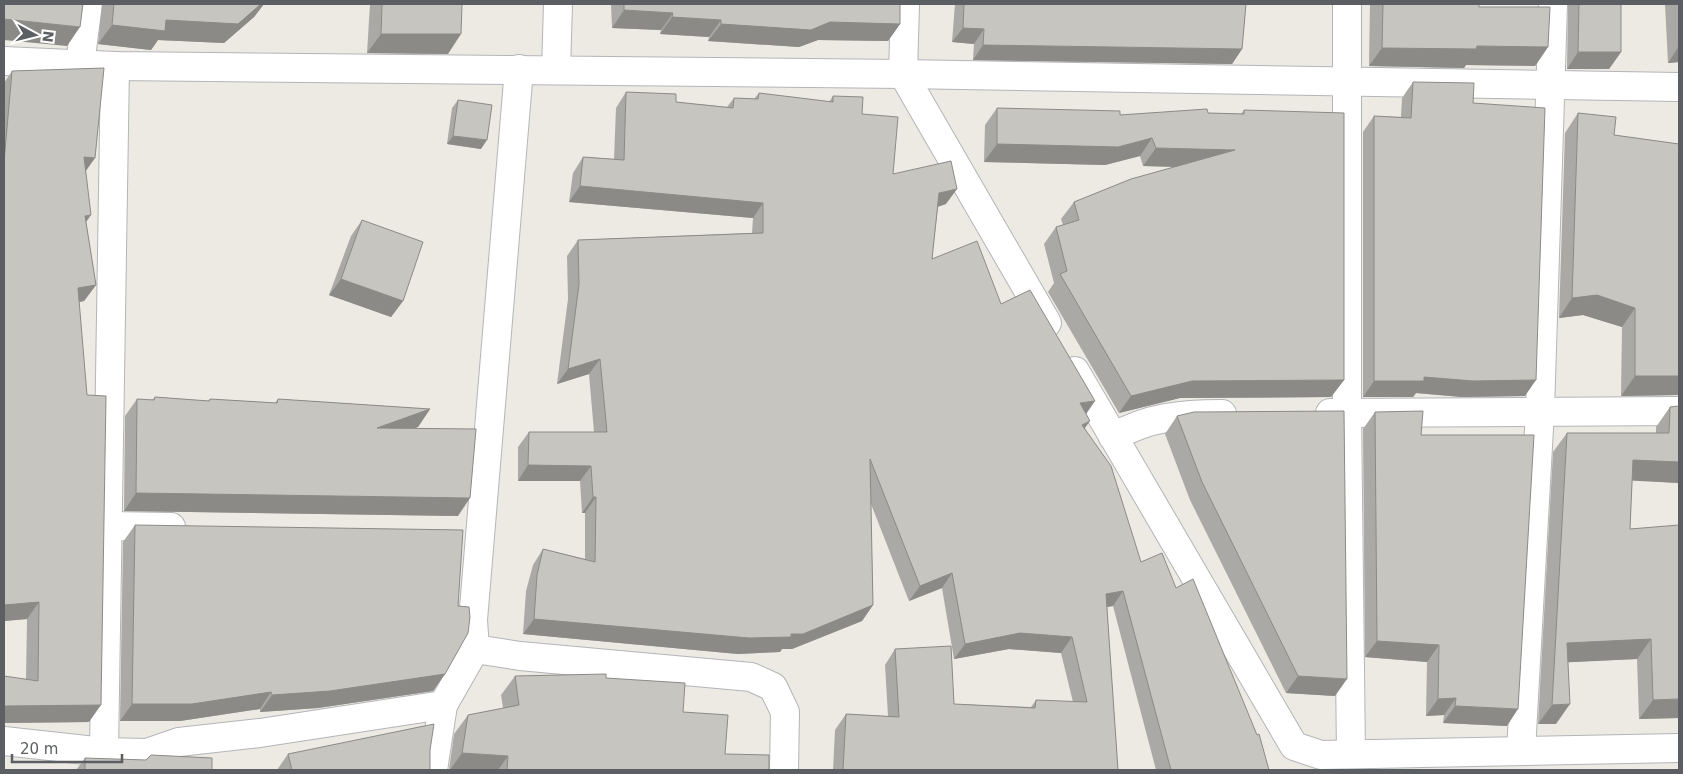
<svg xmlns="http://www.w3.org/2000/svg" width="1683" height="774" viewBox="0 0 1683 774" font-family="'DejaVu Sans',sans-serif">
  <style>
    .lines { fill: none; stroke-linecap: round; stroke-linejoin: round }
    .minor-casing { stroke: #b3b5b9; stroke-width: 30 }
    .minor { stroke: #fff; stroke-width: 28 }
    .wall { fill: #aba9a5 }
    .shaded-wall { fill: #8b8a86 }
    .building { fill: #c7c5c0; stroke: #8b8a86 }
  </style>
  <rect width="100%" height="100%" fill="#eceae2"/>
  <g class="lines">
    <g class="minor-casing">
      <g id="minor">
        <path d="M905 4 903 74 1047 323"/>
        <path d="M1347 4V413L1351 754"/>
        <path d="M4 61 115 66 903 74 1679 87"/>
        <path d="M80 64 88 4"/>
        <path d="M519 69 473 620 475 649 520 656 751 677 773 687 785 712 784 770"/>
        <path d="M556 70 558 4"/>
        <path d="M1075 371 1294 746 1321 755 1679 748"/>
        <path d="M1330 413 1679 411"/>
        <path d="M1113 437C1149 417 1181 414 1222 414"/>
        <path d="M108 526 171 527"/>
        <path d="M4 741 104 752 147 753 179 742 260 733 443 705 475 649"/>
        <path d="M1521 751 1540 411 1553 4"/>
        <path d="M104 752 115 66"/>
        <path d="M433 770 443 705"/>
      </g>
    </g>
    <use href="#minor" class="minor"/>
  </g>
  <g class="wall">
    <path d="M102 4H264L254 17 224 43 158 40 151 50 98 44Z"/>
    <path d="M370 4H462L448 54 367 53Z"/>
    <path d="M611 4H900V24L888 41 818 40 799 47 708 41 709 37 660 34 661 30 612 28Z"/>
    <path d="M955 4H1246L1242 49 1232 64 973 60 974 44 952 42Z"/>
    <path d="M1370 4H1479V7L1548 47 1535 66 1466 65 1464 68 1369 66Z"/>
    <path d="M1568 4H1621V52L1609 69H1567Z"/>
    <path d="M1665 4H1679V62L1668 63Z"/>
    <path d="M12 71 95 158 85 171 86 222 96 285 84 301 79 302 89 722 4 723V677L26 679 27 619 4 621V83Z"/>
    <path d="M1413 82 1473 103 1525 396 1462 397 1416 393 1413 397H1363V132L1374 116 1401 117 1402 98Z"/>
    <path d="M626 92 676 102 727 107 734 98 754 99 759 93 829 102 833 96 862 114 893 174 946 204 938 207 932 259 1001 304 1086 414 1085 428 1141 562 1176 588 1269 770H1156L1113 606 1107 607 1118 770H833L835 730 846 714 888 716 885 665 895 649 954 704 1031 707 1036 700 1073 702 1061 653 1009 649 954 659 942 588 909 601 871 504 873 605 862 621 792 649H782L780 652 738 654 523 634 526 591 533 565 543 549 585 559V513H582L580 481H518V447L529 432H594L589 374 557 384 568 299 567 256 578 240 752 233 753 218 569 202 573 173 583 157 614 159 616 108Z"/>
    <path d="M458 100 481 149 447 144 452 108Z"/>
    <path d="M997 108 1120 115 1208 113 1241 114 1244 110 1344 380 1331 397 1180 398 1119 413 1048 292 1054 283 1044 244 1056 227 1063 225 1061 219 1074 202 1176 167 1143 166 1140 156 1105 165 984 162 985 125Z"/>
    <path d="M1578 113 1614 135 1678 144 1679 142V395L1621 396 1622 327 1583 315 1559 318 1565 133Z"/>
    <path d="M362 220 403 301 391 317 329 295 351 236Z"/>
    <path d="M155 397 208 401 210 399 275 403 278 399 430 409 418 427 414 428 458 516 124 511 125 416 137 399 152 400Z"/>
    <path d="M1670 407 1679 483 1632 480 1630 529 1679 718 1639 719 1637 659 1568 662 1556 724H1538L1553 452 1567 433H1656V427Z"/>
    <path d="M1375 412 1421 435 1507 726 1443 723 1444 715 1426 716 1427 662 1365 657 1363 429Z"/>
    <path d="M1177 416 1335 696 1286 693 1190 500 1165 434Z"/>
    <path d="M135 525 445 674 433 691 318 708 260 712V709L180 721H120L123 542Z"/>
    <path d="M515 676 606 678 683 712 725 754 769 770H449L454 734 468 715 503 708 501 695Z"/>
    <path d="M430 750V770H277L288 754Z"/>
    <path d="M85 758V770H76Z"/>
  </g>
  <g class="shaded-wall">
    <path d="M261 4H264L254 17 224 43 158 40 151 50 98 44 112 25 166 20Z"/>
    <path d="M624 10 673 13 661 30 612 28Z"/>
    <path d="M672 17 721 20 709 37 660 34Z"/>
    <path d="M4 19 80 27 67 46 4 40Z"/>
    <path d="M830 22 900 24 888 41 818 40 799 47 708 41 721 24Z"/>
    <path d="M963 28 984 29 974 44 952 42Z"/>
    <path d="M381 34H461L448 54 367 53Z"/>
    <path d="M983 45 1242 49 1232 64 973 60Z"/>
    <path d="M1477 46 1548 47 1535 66 1466 65 1464 68 1369 66 1382 48Z"/>
    <path d="M1679 46V62L1668 63Z"/>
    <path d="M1578 52H1621L1609 69H1567Z"/>
    <path d="M453 136 487 140 481 149 447 144Z"/>
    <path d="M1152 138 1140 156 1105 165 984 162 997 144Z"/>
    <path d="M1156 148 1235 150 1222 168 1143 166Z"/>
    <path d="M84 157 95 158 83 175Z"/>
    <path d="M580 186 763 203 753 218 569 202Z"/>
    <path d="M957 189 946 204 929 209 939 193Z"/>
    <path d="M91 215 79 232 85 216Z"/>
    <path d="M341 279 403 301 391 317 329 295Z"/>
    <path d="M96 285 84 301 66 305 78 288Z"/>
    <path d="M1597 295 1635 308 1622 327 1583 315 1559 318 1572 298Z"/>
    <path d="M600 359 589 374 557 384 568 369Z"/>
    <path d="M1635 376H1679V395L1621 396Z"/>
    <path d="M1424 377 1536 380 1525 396 1462 397 1416 393 1413 397H1363L1374 381Z"/>
    <path d="M1344 380 1331 397 1180 398 1119 413 1131 396 1192 381Z"/>
    <path d="M1095 401 1084 417 1080 403Z"/>
    <path d="M430 409 418 427 365 446 377 428Z"/>
    <path d="M1090 421 1079 436 1082 425Z"/>
    <path d="M1633 460 1679 462V483L1620 480Z"/>
    <path d="M528 465 591 466 580 481H518Z"/>
    <path d="M136 493 470 498 458 516 124 511Z"/>
    <path d="M593 497H596L585 513H582Z"/>
    <path d="M952 573 942 588 909 601 920 586Z"/>
    <path d="M1123 591 1113 606 1095 609 1106 594Z"/>
    <path d="M39 602 27 619 4 621V605Z"/>
    <path d="M873 605 862 621 792 649H782L780 652 738 654 523 634 534 619 791 634Z"/>
    <path d="M1020 633 1072 637 1061 653 1009 649 954 659 965 644Z"/>
    <path d="M1651 639 1637 659 1554 663 1567 643Z"/>
    <path d="M1377 641 1439 645 1427 662 1365 657Z"/>
    <path d="M445 674 433 691 318 708 260 712 272 695Z"/>
    <path d="M1298 676 1347 679 1335 696 1286 693Z"/>
    <path d="M271 692 260 709 180 721H120L132 704Z"/>
    <path d="M1456 698 1444 715 1426 716 1438 699Z"/>
    <path d="M1679 699V718L1639 719 1653 700Z"/>
    <path d="M1570 704 1556 724H1538L1552 705Z"/>
    <path d="M101 705 89 722 4 723V706Z"/>
    <path d="M1455 706 1518 709 1507 726 1443 723Z"/>
    <path d="M462 753 508 756 498 770H450Z"/>
  </g>
  <g class="building">
    <path d="M4 4H83L80 27 4 19Z"/>
    <path d="M114 4H261L238 24 166 20 165 31 112 25Z"/>
    <path d="M382 4H462L461 34H381Z"/>
    <path d="M624 4H900V24L830 22 811 30 721 24V20L672 17 673 13 624 10Z"/>
    <path d="M964 4H1246L1242 49 983 45 984 29 963 28Z"/>
    <path d="M1383 4H1479V7H1550L1548 47 1477 46 1476 49 1382 48Z"/>
    <path d="M1579 4H1621V52H1578Z"/>
    <path d="M104 68 95 158 84 157 91 215 85 216 96 285 78 288 87 395 106 396 101 705 4 706V676L38 681 39 602 4 605V162L12 71Z"/>
    <path d="M1413 82 1474 83 1473 103 1545 108 1536 380 1473 381 1424 377V381H1374V116L1411 118Z"/>
    <path d="M626 92 676 94V102L733 108 734 98 758 99 759 93 833 102V96L863 97 862 114 898 117 893 174 951 161 957 189 939 193 932 259 977 241 1001 304 1030 290 1095 401 1080 403 1090 421 1082 425 1111 466 1141 562 1162 553 1176 588 1193 579 1257 735 1259 734 1269 770H1171L1123 591 1106 594 1118 770H843L846 714 899 717 895 649 951 646 954 704 1035 708 1036 700 1087 702 1072 637 1020 633 965 644 952 573 920 586 870 459 873 605 803 634H791V637L749 638 534 619 537 575 543 549 595 562 596 497H593L591 466 528 465 529 432H607L600 359 568 369 579 284 578 240 763 233V203L580 186 583 157 624 160Z"/>
    <path d="M458 100 492 105 487 140 453 136Z"/>
    <path d="M997 108 1120 111V115L1207 109 1208 113 1244 114V110L1344 113V380L1192 381 1131 396 1060 274 1067 271 1056 227 1079 220 1074 202 1131 179 1235 150 1156 148 1152 138 1118 147 997 144Z"/>
    <path d="M1578 113 1616 117 1614 135 1679 144V376H1635V308L1597 295 1572 298Z"/>
    <path d="M362 220 423 242 403 301 341 279Z"/>
    <path d="M155 397 209 401 210 399 277 403 278 399 430 409 377 428 476 429 470 498 136 493 137 399 154 400Z"/>
    <path d="M1679 406V462L1633 460 1630 529 1679 525V699L1653 700 1651 639 1567 643 1570 704 1552 705 1567 433H1669L1670 407Z"/>
    <path d="M1344 411 1347 679 1298 676 1202 482 1177 416 1194 412Z"/>
    <path d="M1423 411 1421 435H1534L1518 709 1455 706 1456 698 1438 699 1439 645 1377 641 1375 412Z"/>
    <path d="M135 525 463 530 458 606 469 607 470 617 468 633 445 674 330 691 272 695 271 692 192 704H132Z"/>
    <path d="M606 674V678L685 683 683 712 728 715 725 754 769 755V770H507L508 756 462 753 468 715 519 705 515 676Z"/>
    <path d="M434 724 430 750V770H292L288 754Z"/>
    <path d="M151 755 212 758V770H85V758L146 760Z"/>
  </g>
  <rect width="1683" height="774" fill="none" stroke="#5b5e62" stroke-width="10"/>
  <g transform="translate(35 35) rotate(97)" stroke="#ffffff" stroke-width="4" paint-order="stroke">
  <path d="M0-4L9 19L0 12L-9 19Z" fill="#5b5e62"/>
  <text y="-8" font-size="14" font-weight="bold" text-anchor="middle" fill="#5b5e62">N</text>
  </g>
  <path d="M12 754v8h110v-8" fill="none" stroke="#5b5e62" stroke-width="2.5"/>
  <text x="20" y="754" font-size="15" fill="#5b5e62" stroke="#ffffff" stroke-width="4" paint-order="stroke">20 m</text>
</svg>
